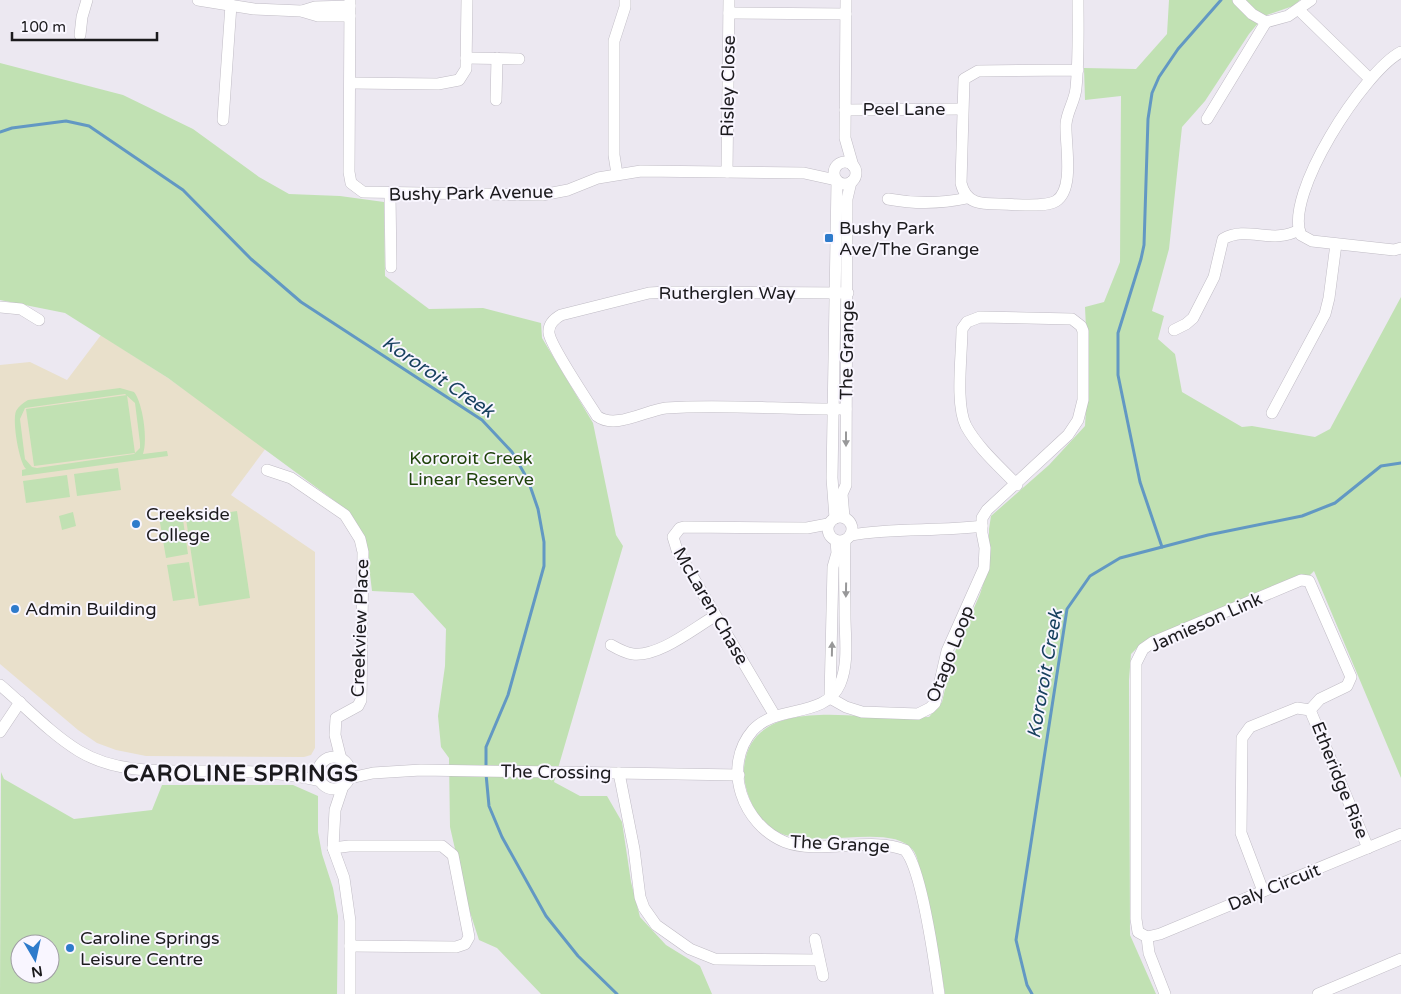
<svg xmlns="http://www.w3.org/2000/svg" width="1401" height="994" viewBox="0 0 1401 994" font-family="'Varela Round',sans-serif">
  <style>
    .education { fill: #e9e0cb }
    .green { fill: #c1e1b3; fill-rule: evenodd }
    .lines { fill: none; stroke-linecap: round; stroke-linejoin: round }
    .stream { stroke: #6298c3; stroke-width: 3 }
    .minor-casing { stroke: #c0bcc5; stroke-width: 12 }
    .minor { stroke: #fff; stroke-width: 11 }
    .oneway { fill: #989899 }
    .poi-dot { fill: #2e7bcb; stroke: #f9f6ff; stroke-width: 2 }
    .labels { text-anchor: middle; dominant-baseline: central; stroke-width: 4; stroke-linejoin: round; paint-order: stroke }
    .street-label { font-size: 18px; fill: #1b1a1d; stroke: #f9f6ff }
    .poi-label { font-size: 18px; fill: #1b1a1d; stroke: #f9f6ff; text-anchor: start }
    .park-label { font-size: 18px; fill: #1f430a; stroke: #f9f6ff }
    .water-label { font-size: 19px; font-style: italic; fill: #18415f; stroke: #f9f6ff }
    .district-label { font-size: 22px; font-weight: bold; letter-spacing: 1px; fill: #1b1a1d; stroke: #f9f6ff }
  </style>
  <rect width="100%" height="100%" fill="#ece8f1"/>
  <path class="education" d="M101 335 168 378 266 448 231 495 315 552V748L311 755 304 757 146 756 116 750 97 743 78 730 0 664V365L30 362 67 380Z"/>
  <g class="green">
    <path d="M1169 0H1300L1293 6 1264 16 1249 34 1205 101 1182 127 1169 249 1152 311 1164 316 1158 339 1175 354 1182 392 1242 427 1252 426 1315 437 1330 429 1401 297V778L1314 571 1309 576 1226 606 1142 643 1131 654 1129 680 1130 935 1156 994H945C939 954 931 915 921 875 919 868 918 856 913 850 889 819 803 856 768 826 753 812 743 789 744 768 750 697 847 717 895 718 906 718 917 717 929 717L942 702 952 659 980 594 989 566V529L991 516 1049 465 1085 426 1088 372 1085 307 1104 302 1120 262 1121 96 1085 100 1084 68 1136 69 1167 34Z"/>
    <path d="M0 63 123 95 193 129 259 177 289 194 340 196 384 202 385 276 429 309 483 308 541 323 542 338 593 423 616 535 623 546 554 782 580 796H607L622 822 631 882 640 917 666 945 700 966 712 994H541L497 948 479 940 468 906 450 827 449 758 441 747 438 716 445 666 446 629 413 593 372 591 366 541 347 510 168 378 65 313 0 300Z"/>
    <path d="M120 388 134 392C143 403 148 441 143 454L167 451 168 456 22 476V470L26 469C19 462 12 421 16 411 19 406 23 403 28 400ZM125 394 135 403 140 443V448L134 454 37 468 32 467 25 459 20 419 25 408Z"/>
    <path d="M127 395 135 453 34 466 26 409Z"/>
    <path d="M118 468 121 490 77 496 74 474Z"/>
    <path d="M67 475 70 497 26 503 23 481Z"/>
    <path d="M237 511 250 598 199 606 186 519Z"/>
    <path d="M73 512 76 526 62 530 59 516Z"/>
    <path d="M182 513 188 554 166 558 159 517Z"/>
    <path d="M189 562 195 598 173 601 167 565Z"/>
    <path d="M1 772 4 779 74 819 152 810 162 785H293L318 796V832L322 854 333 888 338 916 337 994H0ZM20 944H50V974H20Z"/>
  </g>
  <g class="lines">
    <g class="stream">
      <path d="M0 132 12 128 66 121 89 126 183 190 251 259 301 302 482 420 512 452 528 480 538 509 544 542V566L508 695 486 747V767"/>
      <path d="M1162 547 1140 482 1118 375V333L1141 259 1144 245 1148 119 1152 93 1159 77 1178 49 1221 0"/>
      <path d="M486 774 489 806 502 837 546 916 578 956 617 994"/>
      <path d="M1032 994 1027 985 1016 940 1067 609 1090 576 1120 558 1208 535 1302 516 1335 503 1381 466 1401 463"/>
    </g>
    <g class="minor-casing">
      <g id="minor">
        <path d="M198 0 254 9 301 11 318 16H350"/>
        <path d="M350 0 349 172 351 183 363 192 542 195 568 190 598 178 641 171 804 173 836 180"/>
        <path d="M846 0 845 138 853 166"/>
        <path d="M1238 0 1252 14 1266 22 1288 16 1311 0"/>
        <path d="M1299 10 1370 79"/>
        <path d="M302 11 315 7 350 6"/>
        <path d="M729 13 846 14"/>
        <path d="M80 35 82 17 87 0"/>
        <path d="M1401 52C1364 71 1283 196 1301 235L1312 241 1394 250 1401 248"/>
        <path d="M466 58 519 59"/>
        <path d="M1078 70 978 71 964 79 961 183C966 204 981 204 999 204 1013 204 1045 208 1056 201 1075 189 1065 144 1066 124 1067 111 1075 101 1076 88 1079 59 1078 29 1078 0"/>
        <path d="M350 83 438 84 459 80 466 69 467 0"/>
        <path d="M496 100 497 58"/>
        <path d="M845 110 962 109"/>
        <path d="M1207 119 1266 22"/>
        <path d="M223 120 231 5"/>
        <circle cx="845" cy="173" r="11"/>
        <path d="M727 172 729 0"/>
        <path d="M617 174 614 155V41L625 7V0"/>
        <path d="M390 194 391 267"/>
        <path d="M888 199C915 204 940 204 967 198"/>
        <path d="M0 307 21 309 39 320"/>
        <path d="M1174 330 1186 324 1193 318 1214 277 1223 239C1248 225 1271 245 1299 230"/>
        <path d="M846 409C787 410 726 404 666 408 646 410 615 430 597 416 588 402 550 345 549 333 548 324 554 319 561 315L649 293 666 292 848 293"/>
        <path d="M1272 413 1325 314 1329 298 1336 244"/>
        <path d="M267 470 291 478 345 515 360 539 363 552 361 700 358 706 336 718 335 735 341 759"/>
        <circle cx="840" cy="529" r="12"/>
        <path d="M844 517 842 494 846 485 847 199 851 182"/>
        <path d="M835 518 832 478 837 181"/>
        <path d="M851 535C894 527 938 532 982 526"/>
        <path d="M845 541C844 566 845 591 845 616 845 638 849 663 840 684 825 719 777 704 753 730 721 767 743 825 785 842 819 855 871 836 905 850 922 869 935 965 939 994"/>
        <path d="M611 645C618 649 625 653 633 654 659 657 694 628 715 616"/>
        <path d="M0 685C26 707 50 733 79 751 120 776 172 770 219 771 254 771 287 773 321 781"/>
        <path d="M830 698 846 707 862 712 918 714 930 708 935 703 947 651 984 568 985 548 982 533V518L987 510 1068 435 1078 420 1083 400V331L1081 326 1072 319 980 317 967 322 962 329C962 355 955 404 966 426 978 448 1000 467 1017 485"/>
        <path d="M830 698 833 567 837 553 836 541"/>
        <path d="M775 716 677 550 673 537 680 528 684 527 807 528 828 524"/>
        <path d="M0 732 20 702"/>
        <circle cx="334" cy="773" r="16"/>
        <path d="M619 773 634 849 640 897 644 908 656 925 690 949 715 959 819 960"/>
        <path d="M350 778 373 773 421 770 739 775"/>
        <path d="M343 786 335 810 333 848 344 878 350 921V994"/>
        <path d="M333 848 349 846H442L453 855 469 937 465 944 456 947 350 946"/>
        <path d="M1263 891 1241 833 1242 738 1250 727 1297 708 1310 710 1368 848"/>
        <path d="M1147 937 1138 932 1136 919V663L1143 649 1153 642 1301 580 1309 581 1351 677 1347 686 1320 699 1310 710"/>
        <path d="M1147 937 1160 934 1401 834"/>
        <path d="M1147 937 1149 953 1165 994"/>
        <path d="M815 939 823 976"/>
        <path d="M1318 994 1401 959"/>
      </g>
    </g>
    <use href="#minor" class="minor"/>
  </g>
  <defs><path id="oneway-solid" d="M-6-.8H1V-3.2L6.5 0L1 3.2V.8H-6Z" transform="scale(1.25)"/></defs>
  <g class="oneway">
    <use href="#oneway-solid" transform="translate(846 439) rotate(90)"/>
    <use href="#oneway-solid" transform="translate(846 590) rotate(91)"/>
    <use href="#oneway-solid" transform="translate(832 649) rotate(-89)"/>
  </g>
  <g class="poi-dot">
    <rect x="824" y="233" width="10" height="10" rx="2.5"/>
    <circle cx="136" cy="524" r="5"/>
    <circle cx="15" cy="609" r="5"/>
    <circle cx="70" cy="948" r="5"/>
  </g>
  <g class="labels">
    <g class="street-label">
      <text transform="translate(728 86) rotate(-89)">Risley Close</text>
      <text x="904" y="109">Peel Lane</text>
      <text transform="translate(471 193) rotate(-1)">Bushy Park Avenue</text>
      <text x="727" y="293">Rutherglen Way</text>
      <text transform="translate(847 350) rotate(-89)">The Grange</text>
      <text transform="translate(711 606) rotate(60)">McLaren Chase</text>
      <text transform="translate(1206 622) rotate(-24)">Jamieson Link</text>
      <text transform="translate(360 628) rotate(-88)">Creekview Place</text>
      <text transform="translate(950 654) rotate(-69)">Otago Loop</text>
      <text transform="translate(556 772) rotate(1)">The Crossing</text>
      <text transform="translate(1340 780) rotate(68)">Etheridge Rise</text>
      <text transform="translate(840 844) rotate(3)">The Grange</text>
      <text transform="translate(1274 887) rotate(-22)">Daly Circuit</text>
    </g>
    <g class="poi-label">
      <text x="839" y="228">Bushy Park<tspan x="839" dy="21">Ave/The Grange</tspan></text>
      <text x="146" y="514">Creekside<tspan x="146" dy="21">College</tspan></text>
      <text x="25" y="609">Admin Building</text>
      <text x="80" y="938">Caroline Springs<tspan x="80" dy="21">Leisure Centre</tspan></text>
    </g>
    <g class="park-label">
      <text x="471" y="458">Kororoit Creek<tspan x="471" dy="21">Linear Reserve</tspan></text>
    </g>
    <g class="water-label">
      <text transform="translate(438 377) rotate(34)">Kororoit Creek</text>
      <text transform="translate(1045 674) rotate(-80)">Kororoit Creek</text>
    </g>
    <g class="district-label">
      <text x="241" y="774">CAROLINE SPRINGS</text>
    </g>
  </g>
  <g transform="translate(35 959) rotate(171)"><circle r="24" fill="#f9f6ff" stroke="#a09ea5"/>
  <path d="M0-4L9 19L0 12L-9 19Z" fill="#2e7bcb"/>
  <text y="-8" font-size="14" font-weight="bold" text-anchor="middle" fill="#1b1a1d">N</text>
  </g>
  <path d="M12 32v8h145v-8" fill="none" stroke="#1b1a1d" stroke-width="2.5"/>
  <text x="20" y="32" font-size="15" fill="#1b1a1d" stroke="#f9f6ff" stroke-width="4" paint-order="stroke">100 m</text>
</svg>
